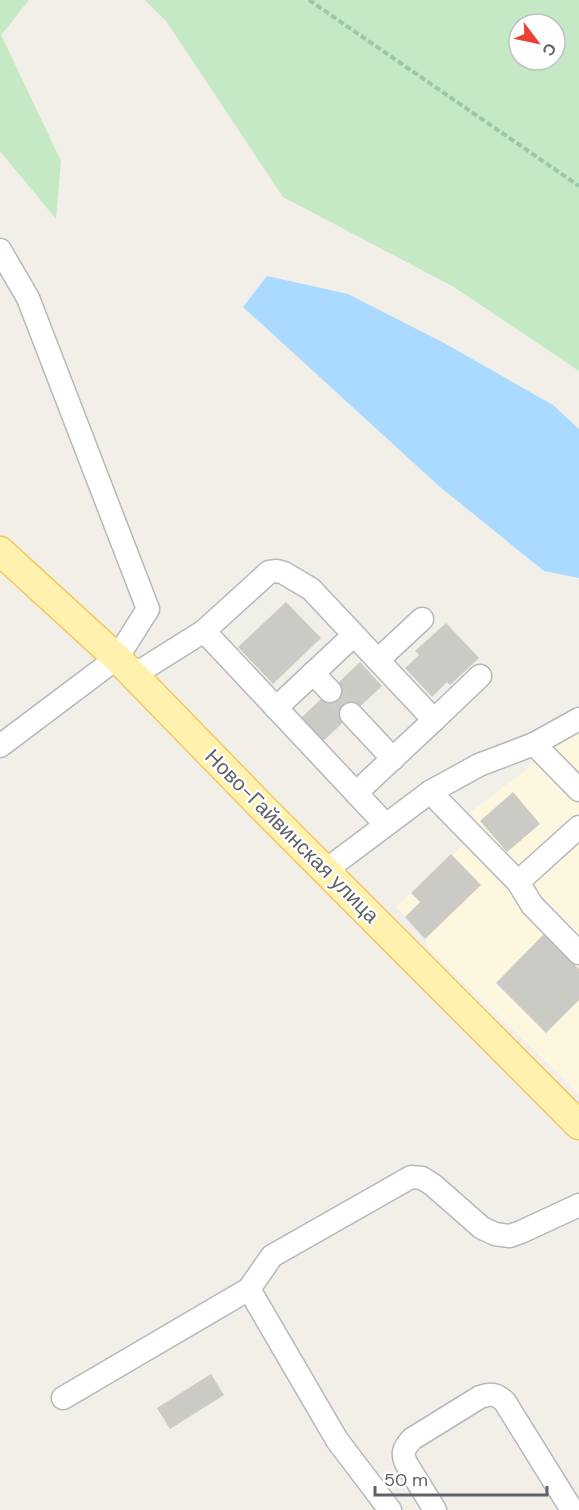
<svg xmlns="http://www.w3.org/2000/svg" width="579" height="1510" viewBox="0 0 579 1510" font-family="'DM Sans',sans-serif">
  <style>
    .commercial { fill: #fef7e0 }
    .green { fill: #c5e8c5; fill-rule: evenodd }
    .water { fill: #aadaff }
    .building { fill: #cccac5 }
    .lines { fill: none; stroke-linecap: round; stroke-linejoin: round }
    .minor-tunnel { stroke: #ccccc8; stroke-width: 22; stroke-dasharray: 22 11; stroke-linecap: butt }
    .minor-casing { stroke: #b5b8bc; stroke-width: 25 }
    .major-casing { stroke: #f2c960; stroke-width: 31 }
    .path { stroke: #9cc7a9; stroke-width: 4; stroke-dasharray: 6 3; stroke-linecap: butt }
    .minor { stroke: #fff; stroke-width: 22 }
    .major { stroke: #fff2af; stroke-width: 28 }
    .labels { text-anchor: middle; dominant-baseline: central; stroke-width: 4.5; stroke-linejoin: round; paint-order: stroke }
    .street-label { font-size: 21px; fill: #5f6368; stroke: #fff }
  </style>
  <rect width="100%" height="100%" fill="#f1efe8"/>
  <path class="commercial" d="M579 730V1094L428 948 425 939 396 907 481 828 470 812Z"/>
  <g class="green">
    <path d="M0 0H29L1 35 61 161 56 219 0 151Z"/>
    <path d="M145 0H579V371L454 287 283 197 166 21ZM519 24H555V60H519Z"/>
  </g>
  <path class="water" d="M267 276 348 294 444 343 553 405 579 429V578L544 571 440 487 243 307Z"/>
  <g class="building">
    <path d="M286 602 321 638 273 684 238 647Z"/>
    <path d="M446 623 479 658 450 685 447 682 432 697 405 668 419 655 415 651Z"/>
    <path d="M360 662 382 686 321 743 299 720Z"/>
    <path d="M513 792 540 824 507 852 480 821Z"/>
    <path d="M451 854 481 885 425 939 405 917 420 902 411 893Z"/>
    <path d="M544 934 579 969V1000L546 1033 496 983Z"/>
    <path d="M211 1374 224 1395 170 1429 157 1408Z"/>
  </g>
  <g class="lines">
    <path class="minor-tunnel" d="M330 691 351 714"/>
    <g class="minor-casing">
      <g id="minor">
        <path d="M0 250 28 298 148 609 117 658 0 746"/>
        <path d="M204 631 269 572 277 571 284 573 311 589 434 720 356 793"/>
        <path d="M378 660 422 619"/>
        <path d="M313 673 330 691"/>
        <path d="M134 675 204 631 386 825"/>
        <path d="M276 708 354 635"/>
        <path d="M351 714 393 759"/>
        <path d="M434 720 480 676"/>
        <path d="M534 744 579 790"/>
        <path d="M430 792 518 882 532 905 579 953"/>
        <path d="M326 870 430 792 479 765 534 744 579 719"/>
        <path d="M518 882 579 827"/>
        <path d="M249 1289 337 1440 390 1510"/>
        <path d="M63 1398 249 1289 272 1256 411 1177 422 1178 433 1185 482 1228 495 1234 510 1236 521 1232 579 1205"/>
        <path d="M435 1510 406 1463C401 1452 405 1447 412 1439L480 1397C491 1393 497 1394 505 1402L572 1510"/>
      </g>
    </g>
    <g class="major-casing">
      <path id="major" d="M0 551 117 658 262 807 579 1125"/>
    </g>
    <path class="path" d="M309 0 579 186"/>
    <use href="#minor" class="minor"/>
    <use href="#major" class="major"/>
  </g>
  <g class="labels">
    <g class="street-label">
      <text transform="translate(292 836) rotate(45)">Ново-Гайвинская улица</text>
    </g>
  </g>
  <g transform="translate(537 42) rotate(122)"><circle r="28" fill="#ffffff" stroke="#bfc1c3" stroke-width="1.5"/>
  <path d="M0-4.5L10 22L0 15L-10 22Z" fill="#ea4335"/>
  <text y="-9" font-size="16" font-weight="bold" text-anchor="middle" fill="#5f6368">С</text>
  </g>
  <path d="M375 1486v9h172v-9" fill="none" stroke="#5f6368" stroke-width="3"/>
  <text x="384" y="1486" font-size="18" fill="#5f6368" stroke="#ffffff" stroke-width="4.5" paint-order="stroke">50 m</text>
</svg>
